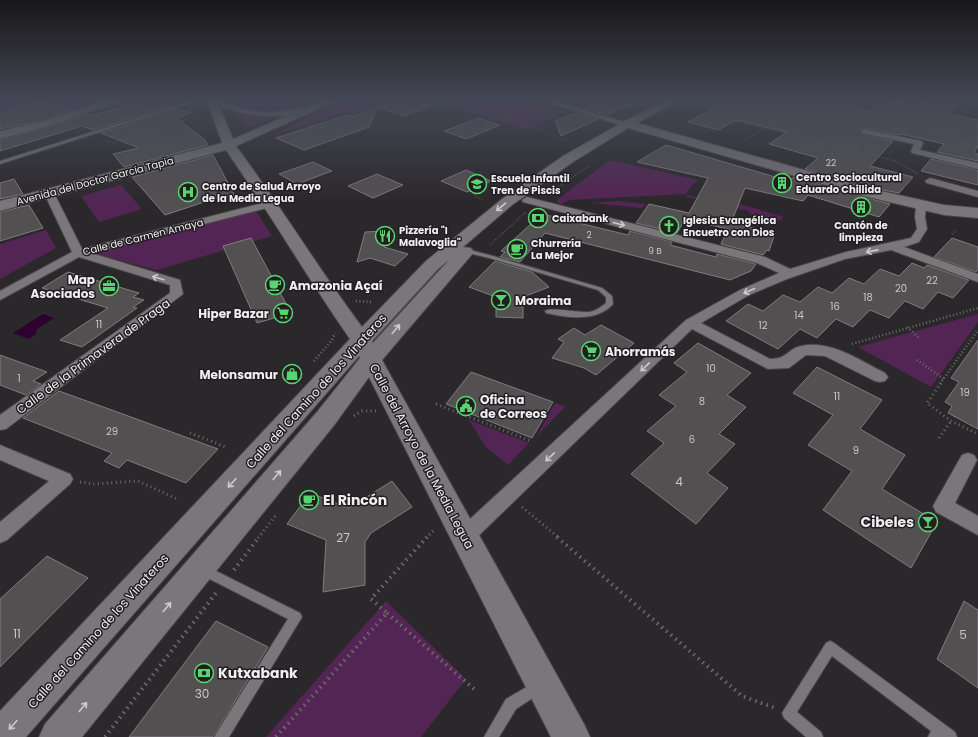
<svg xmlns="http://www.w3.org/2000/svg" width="978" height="737" viewBox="0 0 978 737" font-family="Poppins,sans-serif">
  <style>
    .green { fill: #532554 }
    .water { fill: #2f0131 }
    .building { fill: #535052; stroke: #7f7c7f }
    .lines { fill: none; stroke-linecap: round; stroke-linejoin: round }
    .lane-casing { stroke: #494648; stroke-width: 2 }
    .street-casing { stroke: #494648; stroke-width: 2 }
    .secondary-casing { stroke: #494648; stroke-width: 2 }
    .path-far4 { stroke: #6d6b6d; stroke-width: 1.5; stroke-dasharray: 0.5 1.5; stroke-linecap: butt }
    .path-far3 { stroke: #6d6b6d; stroke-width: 2; stroke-dasharray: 0.5 2; stroke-linecap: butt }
    .path-far2 { stroke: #6d6b6d; stroke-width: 2.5; stroke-dasharray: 1 2.5; stroke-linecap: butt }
    .path-far1 { stroke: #6d6b6d; stroke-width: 3; stroke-dasharray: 1 3.5; stroke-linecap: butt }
    .path { stroke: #6d6b6d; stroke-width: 4; stroke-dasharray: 1.5 4.5; stroke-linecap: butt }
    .lane { fill: #7a7679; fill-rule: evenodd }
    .street { fill: #7a7679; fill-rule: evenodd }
    .secondary { fill: #7a7679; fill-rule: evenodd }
    .oneway { stroke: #cdcacc }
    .labels { text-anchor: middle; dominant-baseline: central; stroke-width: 3; stroke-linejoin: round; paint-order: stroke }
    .far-number-label { font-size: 9px; fill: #c9c6c8 }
    .far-poi-label { font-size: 10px; font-weight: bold; fill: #f0eef0; stroke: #211f21; text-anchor: start }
    .far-street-label { font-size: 10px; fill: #f0eef0; stroke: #211f21 }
    .number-label { font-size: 10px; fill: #c9c6c8 }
    .poi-label { font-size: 12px; font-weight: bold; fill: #f0eef0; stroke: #211f21; text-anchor: start }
    .street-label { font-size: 12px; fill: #f0eef0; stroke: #211f21 }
    .near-number-label { font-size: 12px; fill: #c9c6c8 }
    .near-poi-label { font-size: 14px; font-weight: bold; fill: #f0eef0; stroke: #211f21; text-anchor: start }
  </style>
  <rect width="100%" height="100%" fill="#2b282b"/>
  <g class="green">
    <path d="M0 100H102C69 112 34 118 0 127Z"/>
    <path d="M237 100H316L256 125 247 126 242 122Z"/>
    <path d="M341 100H395L354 114 348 112 273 136Z"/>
    <path d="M433 100H526L566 112 524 130Z"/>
    <path d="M610 160 698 180 690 187 686 194 569 200 561 205 557 202V200Z"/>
    <path d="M121 185 142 209 99 222 81 196Z"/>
    <path d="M703 193 784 217 772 226 756 223 749 211 687 197V195L698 197Z"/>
    <path d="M617 201 647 204 642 208 591 203Z"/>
    <path d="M256 211 272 236 157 270 90 253Z"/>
    <path d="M46 230 56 248 0 279V244Z"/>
    <path d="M978 314V322L931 387 858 347Z"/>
    <path d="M555 403 566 406 537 436Z"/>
    <path d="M469 420 529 443 508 465 485 446Z"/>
    <path d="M386 601 466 679 421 737H266Z"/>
  </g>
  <path class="water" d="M43 314 54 318 37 329 36 334 29 339 13 333Z"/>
  <g class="building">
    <path d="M145 100H151L169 106 93 130 82 126 0 151V140L52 126 90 114 95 115Z"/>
    <path d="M401 100H440V103L403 116 380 107Z"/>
    <path d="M604 100H640L607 115 585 108Z"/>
    <path d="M728 100H821L869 111 882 100 900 104V100H964L950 114 978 120V146L974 153 978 154V161L937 152 944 144 901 134 899 135 862 128 860 129 862 134 893 141 870 166 913 177 899 193 872 188 805 169 818 158 769 144 787 132 736 120 718 130 688 122Z"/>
    <path d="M36 102 72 110 44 120 0 129V113Z"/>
    <path d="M377 108 369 127 304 150 276 138 347 115 352 117Z"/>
    <path d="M177 109 191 113 177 118 205 140 208 145 124 167 113 154 139 148 101 133Z"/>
    <path d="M575 113 598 119 561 136 555 121Z"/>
    <path d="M479 118 500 125 466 139 444 131Z"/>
    <path d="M666 145 789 181 794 177 890 204 879 217 808 195 803 201 745 188 731 223 775 233 769 251 767 250 763 255 721 244 728 229 685 219 677 233 636 223 649 204 689 213 708 178 637 162Z"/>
    <path d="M213 155 235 196 213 199 165 215 132 177Z"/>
    <path d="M931 159 978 170V185L921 171Z"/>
    <path d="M313 162 332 171 297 184 279 174Z"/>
    <path d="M466 170 491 181 467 192 441 181Z"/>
    <path d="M377 174 403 185 373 198 348 186Z"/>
    <path d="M14 179 23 194 0 199V183Z"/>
    <path d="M29 205 43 228 0 241V212Z"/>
    <path d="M542 214 628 235 630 231 672 242 670 245 716 257 717 254 756 264 751 271 730 280 545 233 520 262 500 257 505 252 501 251Z"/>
    <path d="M388 231 384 247 408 254 395 266 370 258 357 262 365 232Z"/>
    <path d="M251 238 291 313 257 323 223 246Z"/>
    <path d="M952 238 978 247V269L976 272 934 257Z"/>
    <path d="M495 261 532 272 549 287 523 297V318L496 317V297L469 287Z"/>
    <path d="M912 263 924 268 927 265 969 280 953 298 938 292 923 309 905 301 889 318 870 310 853 327 836 319 817 338 800 329 778 349 726 321 748 304 763 311 783 295 800 302 818 287 832 293 849 278 864 284 880 269 899 276Z"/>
    <path d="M68 272 139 293 133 297 144 300 133 307 137 308 82 347 60 340 108 308 42 288Z"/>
    <path d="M601 325 634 343 596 375 584 368 552 358 564 342 558 339 574 328 585 335Z"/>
    <path d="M978 340V429L948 413 952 406 945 402 959 382 951 378Z"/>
    <path d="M698 343 751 373 727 395 746 407 719 434 735 444 707 473 728 488 696 524 631 474 664 443 647 431 676 406 659 395 687 372 674 363Z"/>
    <path d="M0 355 47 372 33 381 41 384 26 395 0 385Z"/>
    <path d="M817 367 882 400 860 429 905 455 882 489 937 522 911 568 823 510 852 471 808 445 833 415 793 393Z"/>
    <path d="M471 372 553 402 532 438 446 404Z"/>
    <path d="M59 391 120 413 218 449 186 483 127 460 119 468 104 461 112 453 23 418Z"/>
    <path d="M392 481 412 507 371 533 365 542V585L323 592 326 540 287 524 310 493 349 508Z"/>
    <path d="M47 556 88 578 0 667V599Z"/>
    <path d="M964 601 978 610V688L937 659Z"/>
    <path d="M216 621 268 647 213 737H129Z"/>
  </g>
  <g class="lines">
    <g class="lane-casing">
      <g id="lane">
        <path d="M193 100H200L0 164V161Z"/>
        <path d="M466 249 493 256 602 288 612 296 613 304C597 322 568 318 546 313L545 311C551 307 579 313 589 312 596 311 601 307 606 303V297L598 290 489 258 464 252V250Z"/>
        <path d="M204 565 300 613 302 617 229 737H214L288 619 200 574 198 570 200 566Z"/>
        <path d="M830 641 834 643 955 732 957 737H928L931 731 832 656 797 712 821 732 823 737H806L784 718 782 713 826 643Z"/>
        <path d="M537 681 542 682 543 687 542 692 516 709 499 737H484L506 699Z"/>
      </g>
    </g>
    <g class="street-casing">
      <g id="street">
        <path d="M211 100C222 100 230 105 240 108 265 115 291 111 315 105L319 107C299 123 230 117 211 100Z"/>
        <path d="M540 100H552L631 124 624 126Z"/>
        <path d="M862 129 922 141 923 143 920 150 978 163V169L912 153 911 151 914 144 862 133Z"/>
        <path d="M930 178 978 191V197L927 183 925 181Z"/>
        <path d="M49 190 54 193 82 249 271 201 276 204 275 206 91 253 180 280 183 294 6 429 0 430V415L170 293V285L79 257 0 300V291L72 252 44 193Z"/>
        <path d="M527 197 765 257 790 269 846 252 911 238 917 229 915 217 916 206 921 203 926 206 925 217 927 229 919 242 904 247 978 274V282L891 250 845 259 787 279 749 295 701 323 770 359C788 359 787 349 801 346 830 339 861 361 885 373L888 377 885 381 880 382 875 381 825 356 806 355 789 368 768 369 692 329 471 543 464 546 457 543 454 537 457 531 686 320 740 290 779 273 757 263 523 202 522 200Z"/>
        <path d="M0 445 70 474 73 479 70 484 7 540 0 543V522L49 481 0 460Z"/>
        <path d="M968 453 974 455 977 460 955 503 978 516V535L936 512 933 506 962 455Z"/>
      </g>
    </g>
    <g class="secondary-casing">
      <g id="secondary">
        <path d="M105 100H121L120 102 52 125 0 139V131L44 121Z"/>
        <path d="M207 100H217L233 139 323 100H338L236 146C280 205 318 268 362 327L426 261 502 199 563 156 623 122 667 100H681L637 123 872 189 944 205 978 208V218L944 215 864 196 628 128 573 162 512 205 463 247 471 248 474 252 382 360 584 724 590 737H551L369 377 335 424 82 737H39L45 724 317 412 360 358 359 356 26 737H0V711L350 339C307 277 269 212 226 150L0 211V201L222 143ZM449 260 373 343 372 341 438 269Z"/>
      </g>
    </g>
    <g class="path-far4">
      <path d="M458 100 464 102 493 103 498 109H536"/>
      <path d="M474 100 492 110 498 109"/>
      <path d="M718 100 721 103 719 117 896 161 915 172"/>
      <path d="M849 100H857"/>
      <path d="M864 100H870"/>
      <path d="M906 100 978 115"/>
      <path d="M855 102 851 105 866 108 861 112"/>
      <path d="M493 103H500L498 100"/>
      <path d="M688 108 702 100"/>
      <path d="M508 109 510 114 521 115 523 124 569 141"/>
      <path d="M492 110 504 118 523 124"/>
      <path d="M789 112 853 128"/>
      <path d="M861 112 959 134 955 140 978 146"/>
      <path d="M105 140 112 143 200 115 197 111"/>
      <path d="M742 142 807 100"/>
      <path d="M580 172 589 166"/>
    </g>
    <g class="path-far3">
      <path d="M913 171 919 175"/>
      <path d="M551 193 581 171"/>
      <path d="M475 196 483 200"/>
      <path d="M809 196 814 191 816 192 811 196 820 193 816 197 818 199"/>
      <path d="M952 234 957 229"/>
      <path d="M490 245 526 212"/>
    </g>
    <g class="path-far2">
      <path d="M356 301 373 302"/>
      <path d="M907 327 920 339"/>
      <path d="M852 344 978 308"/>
      <path d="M917 360 944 379"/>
      <path d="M314 361 332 340 335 333"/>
      <path d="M940 384 978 330"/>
    </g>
    <g class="path-far1">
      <path d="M941 383 927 403 951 421 978 434"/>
      <path d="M436 404 531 441"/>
      <path d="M354 416 362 411H376"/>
      <path d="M190 433 226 447"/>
      <path d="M939 438 951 421"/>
      <path d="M80 482 93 484 138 481 177 499"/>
      <path d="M522 507 559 538"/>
      <path d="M258 538 277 514"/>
      <path d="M426 538 435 529"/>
    </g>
    <g class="path">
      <path d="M557 537 742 696 775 708"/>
      <path d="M234 570 259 537"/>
      <path d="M387 613 474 689"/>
      <path d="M105 737 216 593"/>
      <path d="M276 737 387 613 371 599 427 537"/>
    </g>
    <use href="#lane" class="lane"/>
    <use href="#street" class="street"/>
    <use href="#secondary" class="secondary"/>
  </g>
  <defs><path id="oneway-shaft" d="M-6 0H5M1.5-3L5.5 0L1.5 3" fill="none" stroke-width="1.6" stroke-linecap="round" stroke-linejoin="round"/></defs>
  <g class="oneway">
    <use href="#oneway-shaft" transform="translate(501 207) rotate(140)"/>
    <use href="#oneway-shaft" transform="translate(619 224) rotate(14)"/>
    <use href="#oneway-shaft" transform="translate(872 251) rotate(169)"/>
    <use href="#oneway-shaft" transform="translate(158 278) rotate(-163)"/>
    <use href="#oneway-shaft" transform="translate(749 291) rotate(155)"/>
    <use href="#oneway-shaft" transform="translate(396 329) rotate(-50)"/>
    <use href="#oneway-shaft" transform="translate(645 367) rotate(136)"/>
    <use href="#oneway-shaft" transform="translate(550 457) rotate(136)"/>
    <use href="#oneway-shaft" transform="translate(277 475) rotate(-50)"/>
    <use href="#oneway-shaft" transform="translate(232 483) rotate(132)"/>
    <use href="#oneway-shaft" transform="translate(167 607) rotate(-50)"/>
    <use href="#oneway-shaft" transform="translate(83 707) rotate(-50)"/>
    <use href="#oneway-shaft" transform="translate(13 725) rotate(132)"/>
  </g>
  <linearGradient id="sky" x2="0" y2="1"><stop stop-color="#181618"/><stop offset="0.49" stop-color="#444855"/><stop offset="1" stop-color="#444855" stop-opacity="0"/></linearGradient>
  <rect width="978" height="203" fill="url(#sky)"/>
  <defs>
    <g id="building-ring" transform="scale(1)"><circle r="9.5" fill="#211f21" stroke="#59d56f" stroke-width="1.5"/><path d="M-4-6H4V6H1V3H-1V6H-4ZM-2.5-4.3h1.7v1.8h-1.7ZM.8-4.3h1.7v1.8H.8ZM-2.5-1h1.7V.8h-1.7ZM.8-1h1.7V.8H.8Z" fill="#59d56f"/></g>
    <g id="school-ring" transform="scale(1)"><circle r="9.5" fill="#211f21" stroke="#59d56f" stroke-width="1.5"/><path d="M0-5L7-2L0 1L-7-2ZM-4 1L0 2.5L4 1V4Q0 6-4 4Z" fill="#59d56f"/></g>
    <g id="hospital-ring" transform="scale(1)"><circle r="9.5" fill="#211f21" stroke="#59d56f" stroke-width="1.5"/><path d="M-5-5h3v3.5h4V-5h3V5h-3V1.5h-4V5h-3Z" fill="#59d56f"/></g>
    <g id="bank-ring" transform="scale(1)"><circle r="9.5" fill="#211f21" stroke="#59d56f" stroke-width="1.5"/><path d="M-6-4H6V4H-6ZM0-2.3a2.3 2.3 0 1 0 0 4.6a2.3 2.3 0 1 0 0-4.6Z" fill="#59d56f"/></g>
    <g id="church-ring" transform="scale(1)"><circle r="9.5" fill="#211f21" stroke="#59d56f" stroke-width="1.5"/><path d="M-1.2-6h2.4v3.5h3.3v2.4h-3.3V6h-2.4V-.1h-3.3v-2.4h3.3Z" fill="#59d56f"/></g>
    <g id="restaurant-ring" transform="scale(1)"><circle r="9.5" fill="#211f21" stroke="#59d56f" stroke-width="1.5"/><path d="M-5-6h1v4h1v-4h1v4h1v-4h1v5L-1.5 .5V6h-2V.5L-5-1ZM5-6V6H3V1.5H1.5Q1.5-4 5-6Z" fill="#59d56f"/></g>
    <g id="cafe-ring" transform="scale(1)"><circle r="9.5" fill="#211f21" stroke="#59d56f" stroke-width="1.5"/><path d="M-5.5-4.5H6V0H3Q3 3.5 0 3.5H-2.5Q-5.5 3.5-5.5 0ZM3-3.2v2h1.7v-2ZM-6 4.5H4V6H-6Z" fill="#59d56f"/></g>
    <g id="office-ring" transform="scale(1)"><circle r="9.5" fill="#211f21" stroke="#59d56f" stroke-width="1.5"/><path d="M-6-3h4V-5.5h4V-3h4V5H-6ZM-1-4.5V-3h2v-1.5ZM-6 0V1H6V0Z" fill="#59d56f"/></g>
    <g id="bar-ring" transform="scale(1)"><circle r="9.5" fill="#211f21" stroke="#59d56f" stroke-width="1.5"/><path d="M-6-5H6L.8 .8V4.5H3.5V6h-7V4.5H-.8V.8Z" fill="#59d56f"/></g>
    <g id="supermarket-ring" transform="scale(1)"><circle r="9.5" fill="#211f21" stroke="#59d56f" stroke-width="1.5"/><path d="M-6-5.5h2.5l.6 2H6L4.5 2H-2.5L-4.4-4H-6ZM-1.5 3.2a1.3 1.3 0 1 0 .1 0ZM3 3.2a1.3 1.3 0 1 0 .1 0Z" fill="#59d56f"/></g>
    <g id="shop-ring" transform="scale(1)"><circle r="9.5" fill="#211f21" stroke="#59d56f" stroke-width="1.5"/><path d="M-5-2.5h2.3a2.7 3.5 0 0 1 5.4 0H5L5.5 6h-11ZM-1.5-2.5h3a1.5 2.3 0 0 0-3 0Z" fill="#59d56f"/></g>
    <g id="civic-ring" transform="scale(1)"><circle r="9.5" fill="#211f21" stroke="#59d56f" stroke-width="1.5"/><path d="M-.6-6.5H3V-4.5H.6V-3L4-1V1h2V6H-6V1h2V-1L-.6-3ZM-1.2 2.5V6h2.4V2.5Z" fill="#59d56f"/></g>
  </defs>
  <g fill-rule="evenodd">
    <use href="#building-ring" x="782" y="183"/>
    <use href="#school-ring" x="477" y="184"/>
    <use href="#hospital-ring" x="188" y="192"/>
    <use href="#building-ring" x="861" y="207"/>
    <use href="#bank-ring" x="538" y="218"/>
    <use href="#church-ring" x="669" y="226"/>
    <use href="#restaurant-ring" x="385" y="236"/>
    <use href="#cafe-ring" x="517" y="249"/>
    <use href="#cafe-ring" x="275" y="285"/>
    <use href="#office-ring" x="109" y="286"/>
    <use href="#bar-ring" x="501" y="300"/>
    <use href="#supermarket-ring" x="283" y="313"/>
    <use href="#supermarket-ring" x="591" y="351"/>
    <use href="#shop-ring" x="292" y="374"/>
    <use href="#civic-ring" x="466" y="406"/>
    <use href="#cafe-ring" x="309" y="500"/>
    <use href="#bar-ring" x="928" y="522"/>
    <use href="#bank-ring" x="204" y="673"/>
  </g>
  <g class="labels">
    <g class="far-number-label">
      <text x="831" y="163">22</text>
      <text x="589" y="235">2</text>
      <text x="655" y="251">9 B</text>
    </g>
    <g class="far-poi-label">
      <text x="796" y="177">Centro Sociocultural<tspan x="796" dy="12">Eduardo Chillida</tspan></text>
      <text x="491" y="178">Escuela Infantil<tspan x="491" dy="12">Tren de Piscis</tspan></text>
      <text x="202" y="186">Centro de Salud Arroyo<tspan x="202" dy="12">de la Media Legua</tspan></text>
      <text x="552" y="218">Caixabank</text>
      <text x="683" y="220">Iglesia Evangélica<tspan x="683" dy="12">Encuetro con Dios</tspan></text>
      <text x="861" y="225" text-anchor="middle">Cantón de<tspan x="861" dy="12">limpieza</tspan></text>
      <text x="399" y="230">Pizzería "I<tspan x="399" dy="12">Malavoglia"</tspan></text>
      <text x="531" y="243">Churrería<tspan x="531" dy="12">La Mejor</tspan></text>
    </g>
    <g class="far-street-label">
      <text transform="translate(95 181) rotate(-15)">Avenida del Doctor García Tapia</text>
      <text transform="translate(143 237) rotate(-14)">Calle de Carmen Amaya</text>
    </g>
    <g class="number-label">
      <text x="932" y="280">22</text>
      <text x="901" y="288">20</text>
      <text x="868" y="297">18</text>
      <text x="835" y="306">16</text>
      <text x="799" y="315">14</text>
      <text x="99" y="324">11</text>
      <text x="763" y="325">12</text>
      <text x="711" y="368">10</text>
      <text x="19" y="378">1</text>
      <text x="965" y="392">19</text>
      <text x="837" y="396">11</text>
      <text x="702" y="401">8</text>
      <text x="112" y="431">29</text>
      <text x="692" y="439">6</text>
      <text x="856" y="450">9</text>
    </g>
    <g class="poi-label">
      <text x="95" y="279" text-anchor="end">Map<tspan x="95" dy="14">Asociados</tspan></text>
      <text x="289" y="285">Amazonia Açaí</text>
      <text x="515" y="300">Moraima</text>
      <text x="269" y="313" text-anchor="end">Hiper Bazar</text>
      <text x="605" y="351">Ahorramás</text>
      <text x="278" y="374" text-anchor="end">Melonsamur</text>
      <text x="480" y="399">Oficina<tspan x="480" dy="14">de Correos</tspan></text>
    </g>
    <g class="street-label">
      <text transform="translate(93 356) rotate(-36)">Calle de la Primavera de Praga</text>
      <text transform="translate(316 391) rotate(-48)">Calle del Camino de los Vinateros</text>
      <text transform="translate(422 456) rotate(62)">Calle del Arroyo de la Media Legua</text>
      <text transform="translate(98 631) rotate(-48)">Calle del Camino de los Vinateros</text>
    </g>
    <g class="near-number-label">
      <text x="679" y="481">4</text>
      <text x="343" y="537">27</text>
      <text x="17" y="633">11</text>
      <text x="963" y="634">5</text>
      <text x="202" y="693">30</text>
    </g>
    <g class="near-poi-label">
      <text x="323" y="500">El Rincón</text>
      <text x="914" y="522" text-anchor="end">Cibeles</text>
      <text x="218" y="673">Kutxabank</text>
    </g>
  </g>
</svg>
